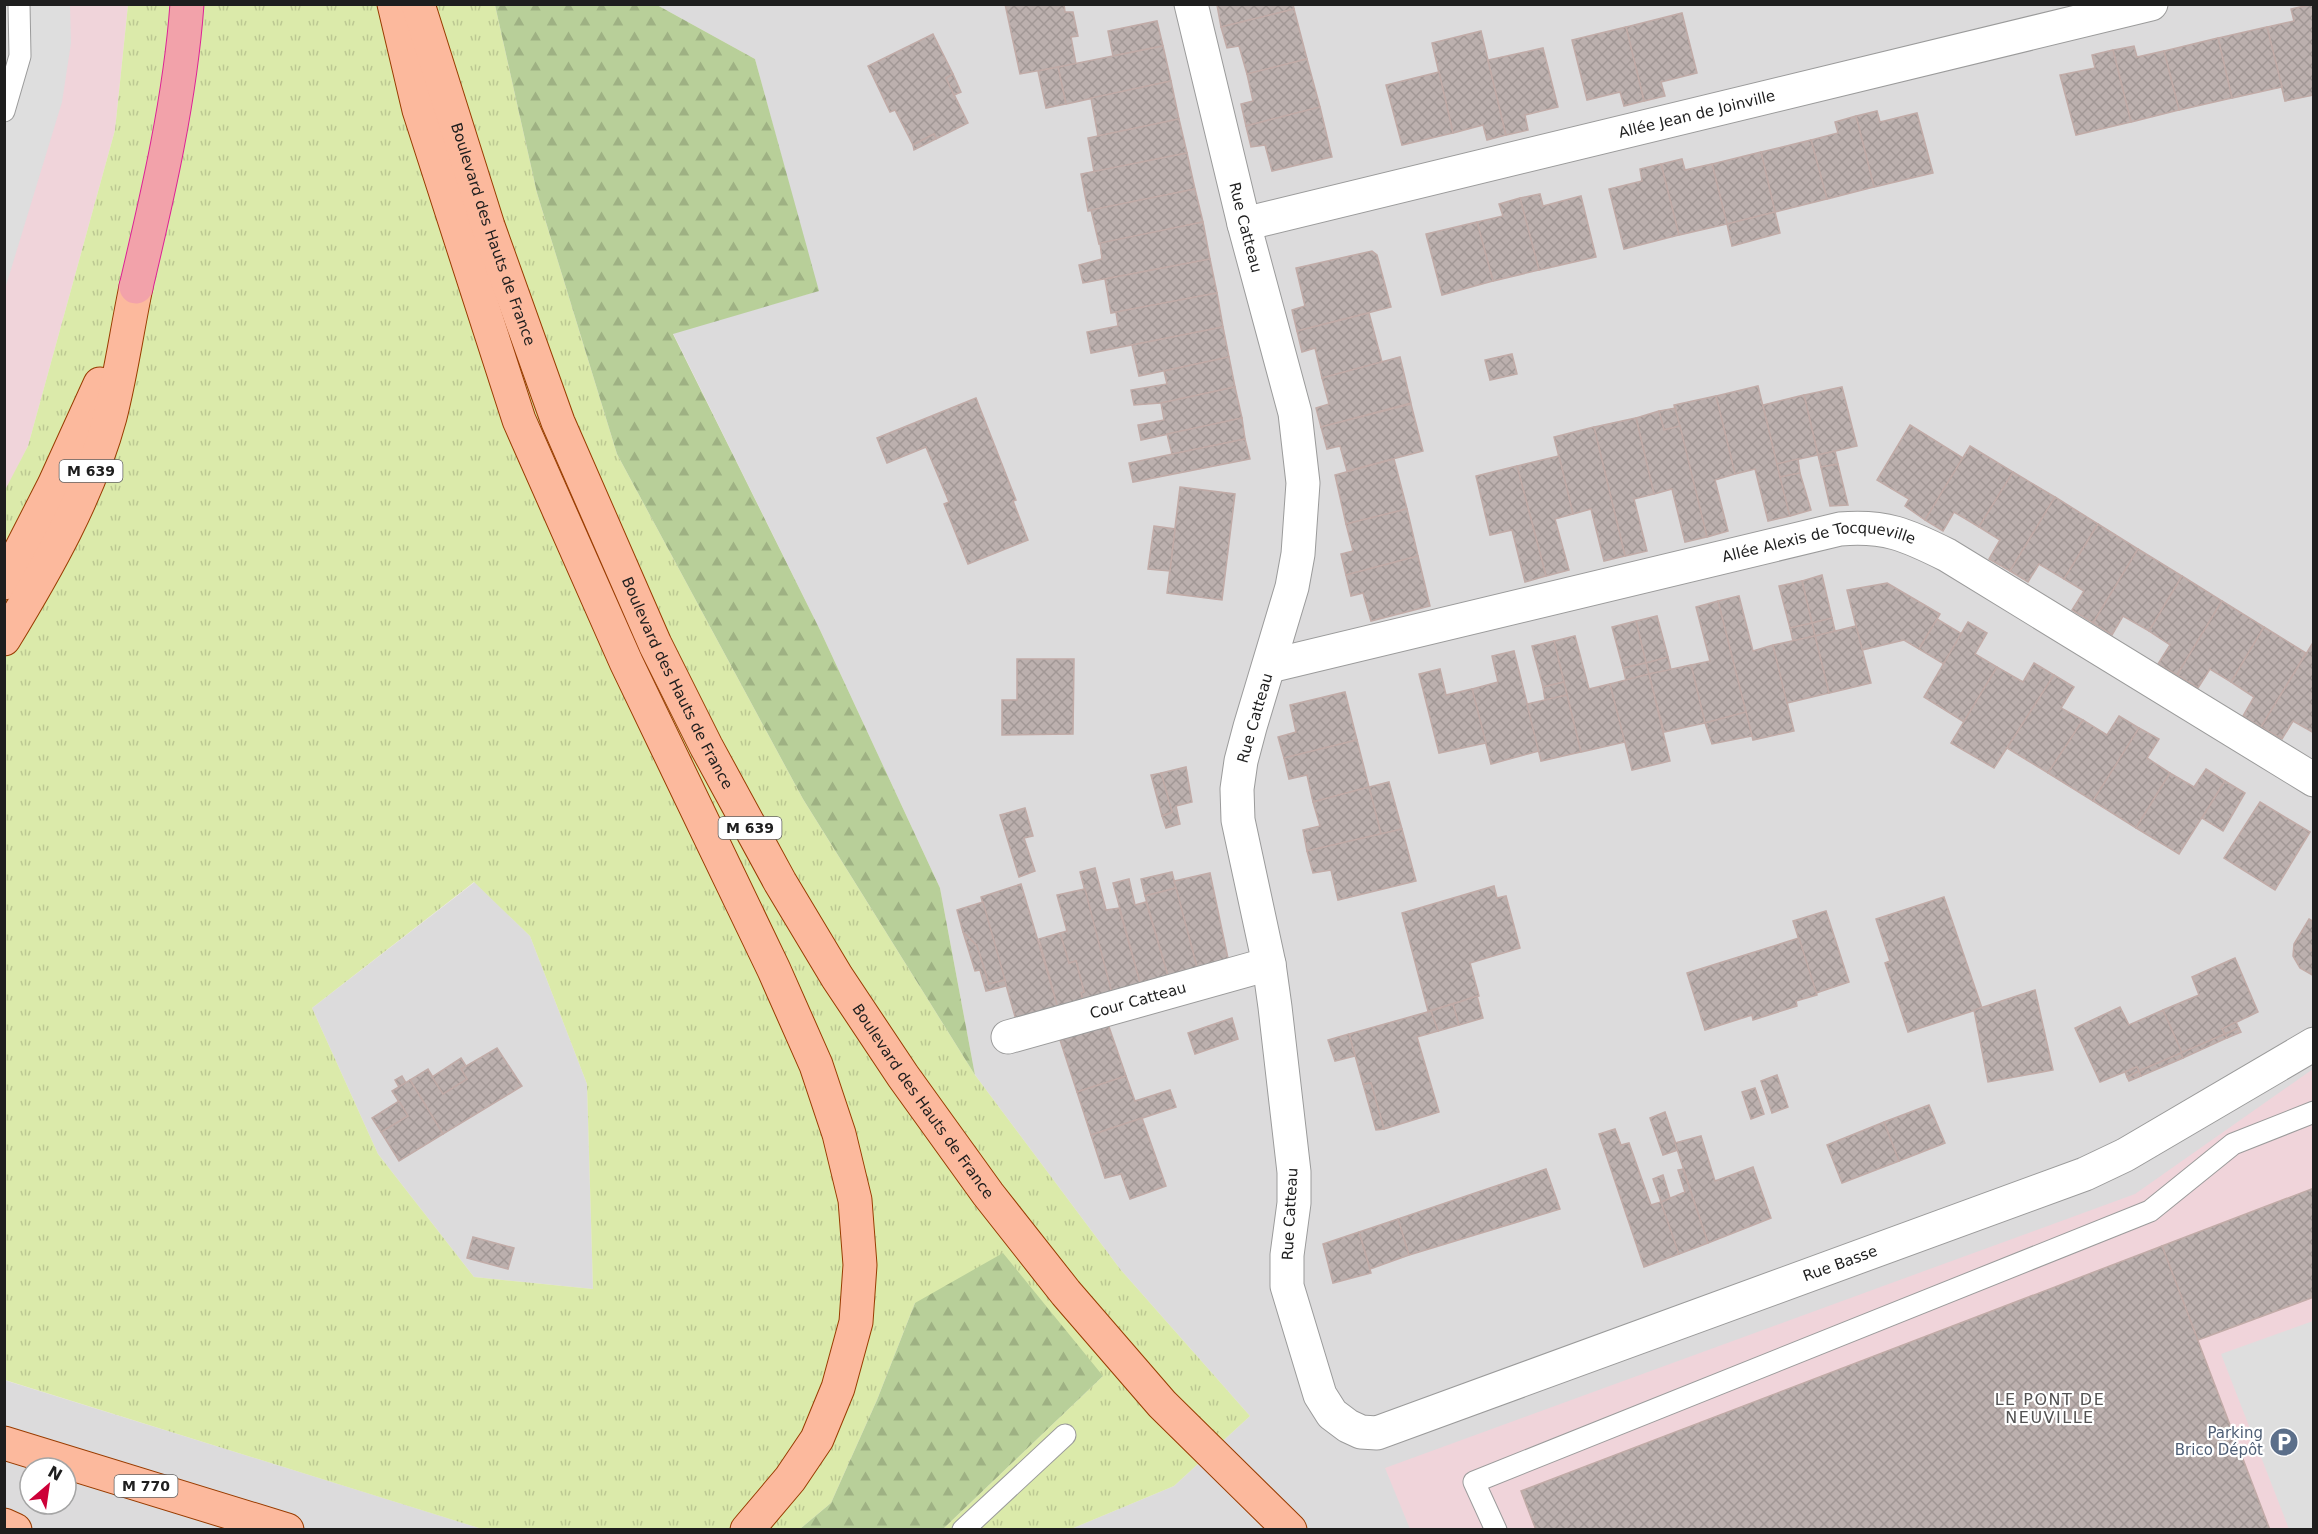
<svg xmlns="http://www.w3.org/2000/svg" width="2318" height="1534" viewBox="0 0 2318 1534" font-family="'DejaVu Sans',sans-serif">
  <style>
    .residential { fill: #dcdbdc; fill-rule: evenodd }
    .commercial { fill: #f0d4da }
    .grass { fill: url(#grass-tufts); fill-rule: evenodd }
    .forest { fill: url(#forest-firs) }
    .parking { fill: #dedede }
    .building { fill: url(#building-cross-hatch); stroke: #c1aba7; stroke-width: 1.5 }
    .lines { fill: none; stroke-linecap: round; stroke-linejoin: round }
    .service-casing { stroke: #9b9b9b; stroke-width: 23 }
    .minor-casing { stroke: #9b9b9b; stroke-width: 35 }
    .primary-casing { stroke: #993c00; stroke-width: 35 }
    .trunk-casing { stroke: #dc2395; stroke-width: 35 }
    .service { stroke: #fff; stroke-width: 21 }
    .minor { stroke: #fff; stroke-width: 33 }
    .primary { stroke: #fcb99d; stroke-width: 33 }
    .trunk { stroke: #f2a2aa; stroke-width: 33 }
    .labels { text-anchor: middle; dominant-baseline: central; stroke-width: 4.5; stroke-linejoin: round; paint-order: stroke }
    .shield { fill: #fff; stroke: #626262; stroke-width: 1.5 }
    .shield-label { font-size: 14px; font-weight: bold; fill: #1e1e1e }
    .street-label { font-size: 15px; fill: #1e1e1e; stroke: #fff }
    .service-label { font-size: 15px; fill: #4e5e75; stroke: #fff; text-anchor: end }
    .neighbourhood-label { font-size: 16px; letter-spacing: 1.5px; fill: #515151; stroke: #fff }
  </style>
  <defs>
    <pattern id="grass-tufts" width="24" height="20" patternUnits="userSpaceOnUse" patternTransform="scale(1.5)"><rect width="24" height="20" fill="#dbeaaa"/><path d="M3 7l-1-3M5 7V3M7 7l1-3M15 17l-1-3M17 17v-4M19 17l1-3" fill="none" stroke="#bcc892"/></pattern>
    <pattern id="forest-firs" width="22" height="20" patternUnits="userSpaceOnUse" patternTransform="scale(1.5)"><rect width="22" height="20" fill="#b8cf99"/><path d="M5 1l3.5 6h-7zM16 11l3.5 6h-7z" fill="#9eb183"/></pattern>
    <pattern id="building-cross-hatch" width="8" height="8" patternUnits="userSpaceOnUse" patternTransform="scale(1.5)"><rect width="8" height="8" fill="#bcb0ae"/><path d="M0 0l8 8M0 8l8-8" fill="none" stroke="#a19795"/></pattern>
  </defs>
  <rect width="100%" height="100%" fill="#efe9e4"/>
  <g class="residential">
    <path d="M657 5H2313V1529H1071L1174 1486 1250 1416 1120 1269 975 1075 940 888 820 630 673 333 818 291 755 59Z"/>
    <path d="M475 882 530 936 587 1084 593 1289 474 1277 378 1154 312 1008Z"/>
    <path d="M4 1380 412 1507 482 1529H5ZM30 1468H66V1504H30Z"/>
  </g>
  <g class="commercial">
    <path d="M5 5H128L115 130 28 446 5 492Z"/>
    <path d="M2313 1069V1529H1410L1385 1468 2135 1194Z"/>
  </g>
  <path class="grass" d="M128 5H495L537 193 617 454 803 799 975 1075 1120 1269 1250 1416 1174 1486 1071 1529H943L1103 1376 915 1303 877 1400 831 1503 800 1529H482L5 1380 4 492 28 446 115 130ZM474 882 530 936 587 1084 593 1289 474 1277 378 1154 312 1008Z"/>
  <g class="forest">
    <path d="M495 5H657L755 59 819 291 673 334 820 630 940 888 975 1075 803 799 617 454 537 193Z"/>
    <path d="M1003 1253 1103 1376 943 1529H800L831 1503 877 1400 915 1303Z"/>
  </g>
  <g class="parking">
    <path d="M5 5H70L71 43 62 102 5 289 4 61 6 55 4 54Z"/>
    <path d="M2313 1321V1529H2289L2221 1354Z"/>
  </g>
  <g class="building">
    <path d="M1005 4H1064L1065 12H1073L1078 36 1071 37 1076 64 1020 74Z"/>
    <path d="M1293 4 1294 9 1221 27 1217 5Z"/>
    <path d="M2313 4 2314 95 2285 101 2267 27 2294 21 2291 9Z"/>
    <path d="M1294 9 1307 59 1247 74 1239 46 1227 48 1221 27Z"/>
    <path d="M1682 13 1697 73 1661 82 1665 96 1644 101 1626 27Z"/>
    <path d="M1157 21 1163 46 1113 56 1108 31Z"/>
    <path d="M1626 27 1644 101 1624 106 1620 92 1587 100 1572 40Z"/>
    <path d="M2267 27 2282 87 2232 98 2218 38Z"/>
    <path d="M1481 31 1506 135 1487 140 1483 125 1453 133 1432 43Z"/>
    <path d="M933 34 953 74 946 78 968 123 936 139 934 134 913 145 895 110 890 112 868 66Z"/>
    <path d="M2218 38 2232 98 2179 110 2164 51Z"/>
    <path d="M1163 46 1171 81 1066 104 1058 67Z"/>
    <path d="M2134 46 2137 57 2164 51 2179 110 2131 122 2113 50Z"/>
    <path d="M1543 48 1558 107 1525 115 1528 130 1506 135 1488 60Z"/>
    <path d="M2113 50 2131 122 2076 135 2060 75 2095 68 2092 55Z"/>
    <path d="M1307 59 1320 107 1246 126 1241 104 1253 101 1247 74Z"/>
    <path d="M1058 67 1066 104 1046 108 1038 71Z"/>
    <path d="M1439 72 1453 133 1402 145 1386 85Z"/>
    <path d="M953 74 961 92 954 95 946 78Z"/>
    <path d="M1171 81 1179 119 1098 136 1091 98Z"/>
    <path d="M1320 107 1332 157 1272 171 1265 145 1251 147 1246 126Z"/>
    <path d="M1877 111 1880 122 1917 113 1933 173 1874 187 1856 116Z"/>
    <path d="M1856 116 1874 187 1827 199 1811 140 1838 133 1835 122Z"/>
    <path d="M1179 119 1187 153 1094 172 1088 138Z"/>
    <path d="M934 134 936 139 914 150 913 145Z"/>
    <path d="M1811 140 1827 199 1775 212 1761 152Z"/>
    <path d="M1761 152 1775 212 1727 224 1712 164Z"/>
    <path d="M1187 153 1195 189 1088 211 1081 174Z"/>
    <path d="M1682 159 1685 170 1712 164 1727 224 1679 235 1661 164Z"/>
    <path d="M1661 164 1679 235 1624 249 1609 189 1642 181 1640 169Z"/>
    <path d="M1195 189 1203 222 1099 244 1091 210Z"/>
    <path d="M1540 194 1543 206 1581 196 1596 257 1539 270 1520 198Z"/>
    <path d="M1520 198 1539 270 1493 281 1477 222 1503 216 1499 204Z"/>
    <path d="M1775 212 1780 233 1732 246 1727 224Z"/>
    <path d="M1203 222 1210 259 1083 283 1079 265 1102 259 1100 243Z"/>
    <path d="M1477 222 1493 281 1442 295 1426 234Z"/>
    <path d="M1372 251 1377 255 1391 307 1297 331 1292 310 1305 306 1296 268Z"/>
    <path d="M1210 259 1217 293 1111 313 1105 279Z"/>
    <path d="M1217 293 1223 327 1091 353 1087 332 1118 326 1116 312Z"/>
    <path d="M1369 313 1382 362 1322 378 1315 348 1302 352 1297 331Z"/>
    <path d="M1223 327 1229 357 1139 376 1132 345Z"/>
    <path d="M1512 354 1517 374 1490 380 1485 360Z"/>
    <path d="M1229 357 1235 387 1161 403 1134 405 1131 390 1167 384 1164 371Z"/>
    <path d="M1400 357 1411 403 1321 427 1316 408 1329 404 1322 378Z"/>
    <path d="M1758 386 1790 516 1768 521 1755 469 1735 474 1716 396Z"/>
    <path d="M1235 387 1242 418 1141 440 1138 425 1164 420 1161 403Z"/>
    <path d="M1842 387 1857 446 1818 455 1804 395Z"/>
    <path d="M1804 395 1818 455 1777 464 1763 405Z"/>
    <path d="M1716 396 1735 474 1715 480 1728 531 1707 537 1674 405Z"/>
    <path d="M976 398 1016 500 1013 501 1028 540 968 564 944 504 949 502 926 447 887 463 877 438Z"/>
    <path d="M1411 404 1423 451 1347 471 1340 446 1327 449 1321 427Z"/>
    <path d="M1675 408 1680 426 1664 430 1659 411Z"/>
    <path d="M1659 411 1664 430 1680 426 1707 537 1685 542 1672 489 1654 494 1636 418Z"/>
    <path d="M1242 418 1245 439 1172 454 1167 434Z"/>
    <path d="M1636 418 1654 494 1634 499 1647 551 1625 556 1594 427Z"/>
    <path d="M1910 425 1963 458 1925 520 1905 506 1909 499 1877 480Z"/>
    <path d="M1594 427 1625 556 1604 561 1591 509 1573 514 1554 437Z"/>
    <path d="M1245 439 1250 459 1133 482 1129 463Z"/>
    <path d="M1970 446 2013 472 1979 527 1954 512 1943 531 1925 520Z"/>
    <path d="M1835 451 1838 464 1821 467 1818 455Z"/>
    <path d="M1559 456 1573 514 1555 519 1569 570 1546 576 1517 466Z"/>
    <path d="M1394 459 1407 509 1346 524 1335 475Z"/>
    <path d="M1798 459 1800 473 1780 477 1777 464Z"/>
    <path d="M1838 464 1848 505 1830 506 1821 467Z"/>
    <path d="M1517 466 1546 576 1525 582 1512 530 1490 535 1476 476Z"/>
    <path d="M2013 472 2055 497 2010 571 1989 559 2000 540 1979 527Z"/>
    <path d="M1800 473 1811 510 1790 516 1780 477Z"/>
    <path d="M1180 487 1235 494 1222 600 1167 593Z"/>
    <path d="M2055 497 2098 524 2064 579 2039 564 2028 582 2010 571Z"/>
    <path d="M1407 509 1418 556 1346 575 1341 554 1353 551 1346 524Z"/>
    <path d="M2098 524 2138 549 2093 623 2072 610 2084 591 2064 579Z"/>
    <path d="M1154 526 1175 529 1170 571 1148 569Z"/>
    <path d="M2138 549 2182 576 2149 631 2123 616 2112 635 2093 623Z"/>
    <path d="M1418 556 1430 606 1371 621 1363 593 1351 596 1346 575Z"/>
    <path d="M1822 575 1832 618 1812 623 1802 581Z"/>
    <path d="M2182 576 2222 601 2177 675 2158 664 2170 645 2149 631Z"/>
    <path d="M1802 581 1812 623 1790 628 1779 586Z"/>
    <path d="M1887 583 1940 614 1919 649 1904 640 1862 650 1847 590Z"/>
    <path d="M1739 596 1753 651 1773 645 1794 731 1753 740 1718 601Z"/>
    <path d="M1718 601 1746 712 1705 723 1691 665 1710 661 1696 607Z"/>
    <path d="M2222 601 2264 627 2231 682 2210 669 2198 688 2177 675Z"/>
    <path d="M1657 616 1668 657 1646 663 1636 621Z"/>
    <path d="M1832 618 1835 631 1815 636 1812 623Z"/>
    <path d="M1937 619 1962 634 1944 664 1919 649Z"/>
    <path d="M1636 621 1646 663 1623 668 1612 627Z"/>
    <path d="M1968 622 1987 633 1975 654 1997 667 1964 722 1924 697Z"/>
    <path d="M1812 623 1815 636 1793 641 1790 628Z"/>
    <path d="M1856 626 1871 683 1829 693 1815 636Z"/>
    <path d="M2264 627 2306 653 2261 727 2243 716 2254 697 2231 682Z"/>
    <path d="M1575 636 1589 689 1610 684 1625 742 1581 752 1554 641Z"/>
    <path d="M1815 636 1829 693 1787 703 1773 645Z"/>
    <path d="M1554 641 1564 682 1543 687 1532 646Z"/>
    <path d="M2314 641V733L2293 721 2282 739 2261 727Z"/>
    <path d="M1514 651 1539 751 1491 764 1472 689 1498 682 1492 656Z"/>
    <path d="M1668 657 1671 670 1649 674 1646 663Z"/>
    <path d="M1017 659H1074L1073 734 1002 735V700H1017Z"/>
    <path d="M1646 663 1649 674 1626 681 1623 668Z"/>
    <path d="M2034 663 2054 675 1994 768 1951 743 1997 667 2023 682Z"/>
    <path d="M1691 665 1705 723 1664 732 1649 674Z"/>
    <path d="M1440 669 1446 695 1472 689 1486 743 1439 753 1419 674Z"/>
    <path d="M1649 674 1670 761 1632 770 1610 684Z"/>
    <path d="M2054 675 2074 687 2061 708 2083 720 2048 773 2007 748Z"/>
    <path d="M1564 682 1567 695 1545 700 1543 687Z"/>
    <path d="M1345 692 1357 740 1284 758 1278 737 1296 732 1290 705Z"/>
    <path d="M1567 695 1581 752 1541 761 1527 704Z"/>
    <path d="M1746 712 1752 736 1712 744 1705 723Z"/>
    <path d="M2119 716 2139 728 2093 801 2048 773 2083 720 2107 735Z"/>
    <path d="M2139 728 2159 739 2147 758 2170 773 2136 828 2093 801Z"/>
    <path d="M1357 740 1369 787 1313 802 1307 775 1289 779 1284 758Z"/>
    <path d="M1186 767 1192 802 1176 806 1180 824 1166 828 1162 816 1172 812 1161 773Z"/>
    <path d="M2206 769 2225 781 2179 854 2136 828 2170 773 2194 787Z"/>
    <path d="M1161 773 1172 812 1162 816 1151 775Z"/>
    <path d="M2225 781 2245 793 2223 831 2202 818Z"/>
    <path d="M1389 782 1402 829 1381 834 1369 787Z"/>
    <path d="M1369 787 1381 834 1307 851 1303 830 1320 826 1313 802Z"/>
    <path d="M2260 802 2310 832 2275 890 2224 858Z"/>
    <path d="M1025 808 1033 836 1024 838 1035 871 1019 877 1000 815Z"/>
    <path d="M1402 829 1416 881 1338 900 1331 870 1313 873 1307 851Z"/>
    <path d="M1095 868 1106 910 1119 908 1141 986 1112 994 1080 872Z"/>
    <path d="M1172 872 1176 888 1145 896 1141 879Z"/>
    <path d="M1210 873 1229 963 1198 971 1174 881Z"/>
    <path d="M1129 879 1135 905 1146 902 1169 979 1141 986 1113 883Z"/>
    <path d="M1021 884 1058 1008 1016 1020 981 897Z"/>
    <path d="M1494 886 1497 898 1506 896 1520 948 1470 963 1479 996 1428 1011 1402 913Z"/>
    <path d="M1176 888 1198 971 1169 979 1145 896Z"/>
    <path d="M1085 889 1112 994 1083 1002 1081 993 1084 992 1076 961 1069 963 1060 933 1067 931 1057 895Z"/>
    <path d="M1944 897 1982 1008 1908 1032 1885 963 1890 961 1876 919Z"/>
    <path d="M983 902 1005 980 989 984 977 946 963 932 957 910Z"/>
    <path d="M1826 911 1849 982 1816 993 1793 921Z"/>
    <path d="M2309 919 2314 922V946L2311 950 2314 952V976L2300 968 2293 956 2294 944Z"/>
    <path d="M963 932 977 946 989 984 1005 980 1006 986 986 991 980 970 975 971Z"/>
    <path d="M1060 933 1069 963 1076 961 1084 992 1081 993 1083 1002 1058 1008 1039 939Z"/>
    <path d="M1799 938 1817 995 1796 1001 1797 1006 1753 1020 1752 1015 1705 1030 1687 973Z"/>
    <path d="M2235 958 2258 1012 2222 1029 2225 1034 2182 1053 2163 1010 2199 995 2192 977Z"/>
    <path d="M2035 990 2053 1070 1988 1082 1974 1010Z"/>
    <path d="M1477 996 1483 1018 1459 1025 1453 1004Z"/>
    <path d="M1453 1004 1459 1025 1438 1031 1431 1011Z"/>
    <path d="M2120 1007 2129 1025 2163 1010 2182 1053 2139 1071 2137 1067 2100 1082 2075 1028Z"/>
    <path d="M1431 1011 1438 1031 1417 1037 1439 1112 1384 1129 1371 1083 1363 1084 1349 1034Z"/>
    <path d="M1232 1018 1238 1039 1195 1054 1188 1033Z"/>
    <path d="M2236 1022 2239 1028 2225 1034 2222 1029Z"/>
    <path d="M1108 1024 1126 1076 1077 1092 1060 1040Z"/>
    <path d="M2239 1028 2241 1032 2227 1038 2225 1034Z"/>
    <path d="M1349 1034 1355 1056 1335 1061 1328 1040Z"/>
    <path d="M2225 1034 2227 1038 2183 1058 2181 1053Z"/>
    <path d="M497 1048 522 1086 443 1134 410 1080 428 1069 443 1094 467 1079 461 1069Z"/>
    <path d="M2181 1053 2183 1058 2141 1076 2139 1071Z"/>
    <path d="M461 1058 466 1066 461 1069 467 1079 443 1094 432 1077Z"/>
    <path d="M2137 1067 2139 1071 2127 1077 2125 1072Z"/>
    <path d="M2139 1071 2141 1076 2129 1081 2127 1077Z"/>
    <path d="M1777 1075 1788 1107 1772 1113 1761 1081Z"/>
    <path d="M402 1076 406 1083 399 1087 395 1080Z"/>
    <path d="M1126 1076 1135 1101 1170 1090 1176 1107 1091 1135 1077 1092Z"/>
    <path d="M410 1080 443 1134 399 1161 381 1132 408 1116 392 1091Z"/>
    <path d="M1371 1083 1384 1129 1376 1130 1363 1084Z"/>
    <path d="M1755 1088 1764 1114 1751 1119 1742 1092Z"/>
    <path d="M399 1101 408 1116 381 1132 372 1118Z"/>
    <path d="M1929 1105 1945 1143 1899 1161 1884 1122Z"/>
    <path d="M1665 1112 1678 1150 1663 1155 1650 1118Z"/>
    <path d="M1142 1118 1166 1186 1130 1199 1121 1174 1105 1178 1091 1135Z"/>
    <path d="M1884 1122 1899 1161 1842 1183 1827 1145Z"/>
    <path d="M1615 1129 1621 1145 1629 1143 1651 1205 1661 1202 1679 1254 1644 1267 1599 1134Z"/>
    <path d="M1701 1136 1715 1181 1753 1167 1771 1218 1708 1243 1675 1143Z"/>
    <path d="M1546 1169 1560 1209 1409 1255 1398 1219Z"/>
    <path d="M1683 1169 1708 1243 1679 1254 1661 1202 1685 1192 1678 1170Z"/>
    <path d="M1663 1175 1670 1198 1661 1202 1653 1179Z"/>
    <path d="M2314 1188V1297L2198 1340 2162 1246Z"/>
    <path d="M1398 1219 1409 1255 1370 1269 1359 1232Z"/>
    <path d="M1359 1232 1371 1273 1333 1283 1323 1244Z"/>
    <path d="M473 1237 514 1248 508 1269 467 1258Z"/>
    <path d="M2162 1246 2270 1530H1536L1521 1491Z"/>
  </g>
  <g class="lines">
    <g class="service-casing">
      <g id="service">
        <path d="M4 111 20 56 19 4"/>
        <path d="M963 1530 1065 1435"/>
        <path d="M1496 1530 1474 1482 2150 1211 2233 1144 2314 1112"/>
      </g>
    </g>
    <g class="minor-casing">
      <g id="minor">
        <path id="s1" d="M1191 4 1244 224 1295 413 1303 483 1298 554 1292 587 1250 727 1241 761 1237 789 1238 820 1269 964 1275 1007 1294 1172V1203L1287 1255V1286L1320 1395 1332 1414 1348 1426 1361 1432 1377 1433 2085 1174 2125 1155 2314 1044"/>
        <path id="s2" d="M1244 224 2151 4"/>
        <path id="s3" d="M1270 666 1840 529C1885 525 1907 535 1947 555L2314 780"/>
        <path id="s4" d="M1008 1037 1269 964"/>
      </g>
    </g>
    <g class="primary-casing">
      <g id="primary">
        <path d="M394 4 419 110 519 420 626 662 774 970 816 1065 839 1134 855 1200 860 1265 856 1322 838 1388 817 1439 790 1479 747 1530"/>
        <path id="s5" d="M418 4 488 226 558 422 655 644 706 746 780 882 837 977 903 1076 988 1194 1066 1293 1162 1404 1290 1530"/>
        <path d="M4 583 54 485 100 384"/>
        <path d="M4 639C46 570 89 495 110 417 121 374 127 330 136 287"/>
        <path d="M4 1443 287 1530"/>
        <path d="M4 1525 15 1530"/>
      </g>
    </g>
    <g class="trunk-casing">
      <path id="trunk" d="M136 287C158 194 180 100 187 4"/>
    </g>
    <use href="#service" class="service"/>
    <use href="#minor" class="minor"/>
    <use href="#primary" class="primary"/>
    <use href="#trunk" class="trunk"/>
  </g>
  <defs>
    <g id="parking-disc" transform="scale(1.5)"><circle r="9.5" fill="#5c6f8a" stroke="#fff"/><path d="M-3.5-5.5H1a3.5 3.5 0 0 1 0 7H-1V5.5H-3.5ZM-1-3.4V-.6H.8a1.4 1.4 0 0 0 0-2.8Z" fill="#fff"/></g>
  </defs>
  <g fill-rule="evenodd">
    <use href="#parking-disc" x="2284" y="1442"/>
  </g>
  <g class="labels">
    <g class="shield">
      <rect x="59.5" y="460" width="63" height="22" rx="4.5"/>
      <rect x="718.5" y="817" width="63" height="22" rx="4.5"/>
      <rect x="114.5" y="1475" width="63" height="22" rx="4.5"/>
    </g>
    <g class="shield-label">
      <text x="91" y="471">M 639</text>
      <text x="750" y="828">M 639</text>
      <text x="146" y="1486">M 770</text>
    </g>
    <g class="street-label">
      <text stroke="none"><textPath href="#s2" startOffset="466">Allée Jean de Joinville</textPath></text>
      <text stroke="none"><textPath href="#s1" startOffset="230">Rue Catteau</textPath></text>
      <text stroke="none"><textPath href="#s5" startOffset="242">Boulevard des Hauts de France</textPath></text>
      <text stroke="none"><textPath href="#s3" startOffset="564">Allée Alexis de Tocqueville</textPath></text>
      <text stroke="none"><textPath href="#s5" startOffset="728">Boulevard des Hauts de France</textPath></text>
      <text transform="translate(1255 718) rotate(-74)">Rue Catteau</text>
      <text stroke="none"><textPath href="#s4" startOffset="135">Cour Catteau</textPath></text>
      <text stroke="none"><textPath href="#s5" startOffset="1214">Boulevard des Hauts de France</textPath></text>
      <text transform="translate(1290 1214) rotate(-87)">Rue Catteau</text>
      <text stroke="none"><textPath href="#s1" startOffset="1989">Rue Basse</textPath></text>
    </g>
    <g class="service-label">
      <text x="2263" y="1433">Parking<tspan x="2263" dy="17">Brico Dépôt</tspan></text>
    </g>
    <g class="neighbourhood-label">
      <text x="2050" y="1399">LE PONT DE<tspan x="2050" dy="18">NEUVILLE</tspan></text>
    </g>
  </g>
  <rect width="2318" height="1534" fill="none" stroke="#1e1e1e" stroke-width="12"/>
  <g transform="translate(48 1486) rotate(29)"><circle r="28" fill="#ffffff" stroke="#a5a5a5" stroke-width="1.5"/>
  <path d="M0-4.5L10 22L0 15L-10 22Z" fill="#cd0038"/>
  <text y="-9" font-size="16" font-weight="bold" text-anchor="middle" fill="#1e1e1e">N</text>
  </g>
</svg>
